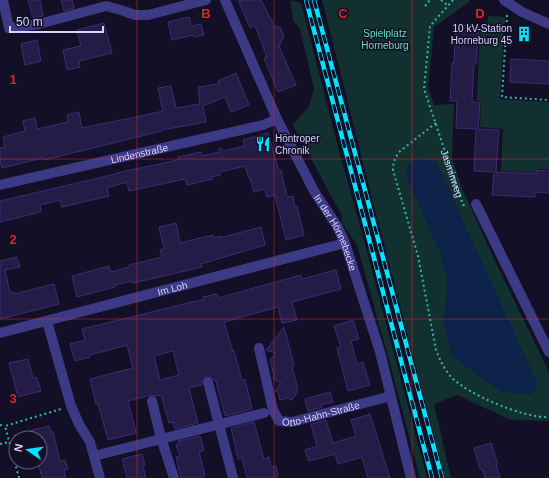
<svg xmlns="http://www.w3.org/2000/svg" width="549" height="478" viewBox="0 0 549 478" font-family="Helvetica,sans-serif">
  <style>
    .green { fill: #12302f }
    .water { fill: #0c2248 }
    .building { fill: #241b47; stroke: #3b2d73; fill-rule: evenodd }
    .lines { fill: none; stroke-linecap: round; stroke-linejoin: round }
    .path { stroke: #2fb8b0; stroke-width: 2; stroke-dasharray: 2 3; stroke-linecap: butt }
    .minor { stroke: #3d3a85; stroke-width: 10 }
    .rail-casing { stroke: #00e5ff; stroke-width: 4.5 }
    .rail { stroke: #130f26; stroke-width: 3; stroke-dasharray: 9; stroke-linecap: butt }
    .grid { fill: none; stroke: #d62828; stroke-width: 1; stroke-opacity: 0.55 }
    .labels { text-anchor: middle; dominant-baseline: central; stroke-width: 3; stroke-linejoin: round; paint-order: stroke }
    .poi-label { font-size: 10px; fill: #d9d4ff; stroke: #130f26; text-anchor: end }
    .park-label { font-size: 10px; fill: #5fe0c0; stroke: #130f26 }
    .street-label { font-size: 10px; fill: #d9d4ff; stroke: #130f26 }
    .grid-label { font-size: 13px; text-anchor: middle; font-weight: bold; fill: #d62828; stroke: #130f26; stroke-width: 3; stroke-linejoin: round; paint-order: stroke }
  </style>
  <rect width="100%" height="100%" fill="#130f26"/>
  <g class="green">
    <path d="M290 0 301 3 338 147 365 244 427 478H420L389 360 357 245 342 223V216L293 125 309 106 314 89 300 29 293 20Z"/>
    <path d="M322 0H469V2L434 27 428 87 434 105 454 104 452 158 462 188 493 257 549 372V421L511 420 457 395 434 404 451 478H445L372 198Z"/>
    <path d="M488 16 505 17 500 99 549 102V169H535V173L501 171 503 129 480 127 481 102 477 101 480 26 487 27Z"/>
  </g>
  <path class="water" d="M418 158 436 161 538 385 532 394 501 392 452 356 443 321 448 287 440 253 406 175 408 163Z"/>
  <g class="building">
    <path d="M28 0H40L43 16 33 18Z"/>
    <path d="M61 0H72L74 8 64 11Z"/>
    <path d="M238 0H261L275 27H280L284 36 279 46 296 85 278 92 264 58 267 57 255 26 250 28Z"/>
    <path d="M189 17 191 26 201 24 204 35 194 37 193 35 172 40 168 22Z"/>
    <path d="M104 23 112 53 79 61 80 67 67 70 63 50 81 46 77 30Z"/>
    <path d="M456 25 479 26 476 64H474L472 102 480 103 478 129 499 130 496 172 536 174V170L549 171V193L535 192V197L492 195 494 172 474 171 476 129 456 128 457 101H450L452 63H454Z"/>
    <path d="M37 40 41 61 25 65 21 44Z"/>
    <path d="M511 59 549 61V84L510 82Z"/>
    <path d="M236 73 249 105 231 112 225 97 203 106 206 122 162 130V131L44 160 43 158 2 168 0 161V148L5 147 3 137 25 131 23 121 35 118 37 129 68 122 67 115 79 112 82 128 141 116 163 111 158 88 171 86 176 108 200 104 198 87 219 84 218 81Z"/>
    <path d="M268 133 279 171 281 170 287 197 293 196 295 207 297 206 304 235 286 240 275 195 267 197 265 189 254 192 250 178H249L245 166 220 172V175L212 177V179L187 185 185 179 129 191 127 182 107 188 109 196 62 207 60 200 40 205 41 212 0 222V201L103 177 125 171 178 160V157L201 152 202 156 219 152 220 148 224 151 245 146 243 140Z"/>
    <path d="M176 223 180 243 213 235 214 238 220 236V238L261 227 265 245 201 264 202 267 133 283V281L115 285V287L77 297 72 276 109 266 111 272 129 267V265L162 257 160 250 164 249 159 227Z"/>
    <path d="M17 257 20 267 5 270 10 293 14 292V294L54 284 59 304 0 319V261Z"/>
    <path d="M336 270 341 289 292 302 297 320 282 323 278 307 224 322 233 352 234 351 242 380 245 379 252 409 225 416 216 381H215L210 376H207L202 380V385L189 388 198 423 175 429 173 422 169 423 161 395 156 396 151 395 128 401 136 433 108 440 98 403 96 404 90 379 133 368 127 345 90 355V357L75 361 70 344 85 340 82 329 192 302 203 300V297L217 294 218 298 301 275 302 279ZM173 351 179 375 160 380 154 356Z"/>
    <path d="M353 320 359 339 351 341 357 364 363 362 370 385 348 391 337 348 341 347 334 326Z"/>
    <path d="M284 327 294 365 292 366 298 390 292 400 288 398 280 400 278 392 275 391 281 383 273 379 274 376 270 360 276 353 266 350Z"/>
    <path d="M28 359 33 378 37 377 41 391 18 397 9 363Z"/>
    <path d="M330 392 333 402 321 405 322 407 308 411 305 399Z"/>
    <path d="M370 414 390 478H368L362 457 338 464 335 454 309 461 305 450 317 446 311 424 326 420 333 443 356 436 351 420Z"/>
    <path d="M254 422 264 459 269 457 271 467 276 466 278 476 271 478H247L242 458 238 459 231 428Z"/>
    <path d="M49 426 51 432H53L60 461 65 460 68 469 64 470 66 478H42L38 462H40V438H15L14 435Z"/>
    <path d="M200 436 204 450 199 452 205 475H203V478H181L176 457 180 456 176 445 179 444 178 441Z"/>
    <path d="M491 443 498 464 496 465 500 478H485L482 469H480L474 448Z"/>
    <path d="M142 454 145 465 143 466 146 478H127L122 459Z"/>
  </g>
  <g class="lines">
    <g class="path">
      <path d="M441 0 448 6"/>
      <path id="s1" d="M453 0 430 26 424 89 463 205H465"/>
      <path d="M425 6 430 0"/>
      <path d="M507 15 502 97 549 100"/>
      <path d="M436 123 399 152C395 158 393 163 393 170L418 256 436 350C440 360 444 369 451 377 469 395 523 418 549 417"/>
      <path d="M0 425 5 426"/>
      <path d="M0 444 9 442"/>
      <path d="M19 478 5 426 61 409"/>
    </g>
    <g class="minor">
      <path d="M3 0 9 28 39 24 106 6 121 10 135 15H148L206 0"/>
      <path id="s2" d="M225 0 277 119 314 191 337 226 345 243 380 352 411 478"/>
      <path d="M504 0 522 12 549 24"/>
      <path id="s3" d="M0 185 263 125 277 119"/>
      <path d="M476 204 549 352"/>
      <path d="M47 321 71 406 79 424 90 442 100 478"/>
      <path id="s4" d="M0 333 345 243"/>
      <path id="s5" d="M259 348 273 410 279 421 292 422 391 396"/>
      <path d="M208 382 233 478"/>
      <path d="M152 401 161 438 174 478"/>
      <path d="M94 456 264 413"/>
    </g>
    <g class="rail-casing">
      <g id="rail">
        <path d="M306 0 432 478"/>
        <path d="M314 0 442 478"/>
      </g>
    </g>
    <use href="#rail" class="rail"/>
  </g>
  <path class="grid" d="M137 0V478M274 0V478M412 0V478M0 159H549M0 319H549"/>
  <defs>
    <g id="building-bare" transform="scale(1.2)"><path d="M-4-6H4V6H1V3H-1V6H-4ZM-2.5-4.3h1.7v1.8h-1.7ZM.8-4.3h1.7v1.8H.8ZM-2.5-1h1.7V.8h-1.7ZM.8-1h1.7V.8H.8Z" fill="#00e5ff" stroke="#130f26" stroke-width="2.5" paint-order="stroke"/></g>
    <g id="restaurant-bare" transform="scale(1.2)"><path d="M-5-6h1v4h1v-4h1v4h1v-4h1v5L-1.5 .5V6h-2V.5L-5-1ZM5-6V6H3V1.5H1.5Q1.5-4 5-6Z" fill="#00e5ff" stroke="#130f26" stroke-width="2.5" paint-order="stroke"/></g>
  </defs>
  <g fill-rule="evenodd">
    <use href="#building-bare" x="524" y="34"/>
    <use href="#restaurant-bare" x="263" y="144"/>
  </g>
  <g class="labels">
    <g class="poi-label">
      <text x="512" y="28">10 kV-Station<tspan x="512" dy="12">Horneburg 45</tspan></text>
      <text x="275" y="138" text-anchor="start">Höntroper<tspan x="275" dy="12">Chronik</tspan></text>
    </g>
    <g class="park-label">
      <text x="385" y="33">Spielplatz<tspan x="385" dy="12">Horneburg</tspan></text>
    </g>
    <g class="street-label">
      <text stroke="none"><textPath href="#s3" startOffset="143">Lindenstraße</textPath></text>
      <text stroke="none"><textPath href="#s1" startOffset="187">Jasminweg</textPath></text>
      <text stroke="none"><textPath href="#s2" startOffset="258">In der Hönnebecke</textPath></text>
      <text stroke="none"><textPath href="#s4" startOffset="178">Im Loh</textPath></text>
      <text stroke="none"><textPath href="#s5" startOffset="119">Otto-Hahn-Straße</textPath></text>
    </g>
  </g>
  <g class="grid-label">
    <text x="206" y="18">B</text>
    <text x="343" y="18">C</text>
    <text x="480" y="18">D</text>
    <text x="13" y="84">1</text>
    <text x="13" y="244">2</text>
    <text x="13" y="403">3</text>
  </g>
  <g transform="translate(28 450) rotate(283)"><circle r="19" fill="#130f26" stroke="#625e7d"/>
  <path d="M0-3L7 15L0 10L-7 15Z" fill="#00e5ff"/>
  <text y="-6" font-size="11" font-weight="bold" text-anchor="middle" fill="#d9d4ff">N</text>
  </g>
  <path d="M10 26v6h93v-6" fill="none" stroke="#d9d4ff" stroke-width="2"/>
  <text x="16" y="26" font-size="12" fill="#d9d4ff" stroke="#130f26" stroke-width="3" paint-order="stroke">50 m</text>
</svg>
